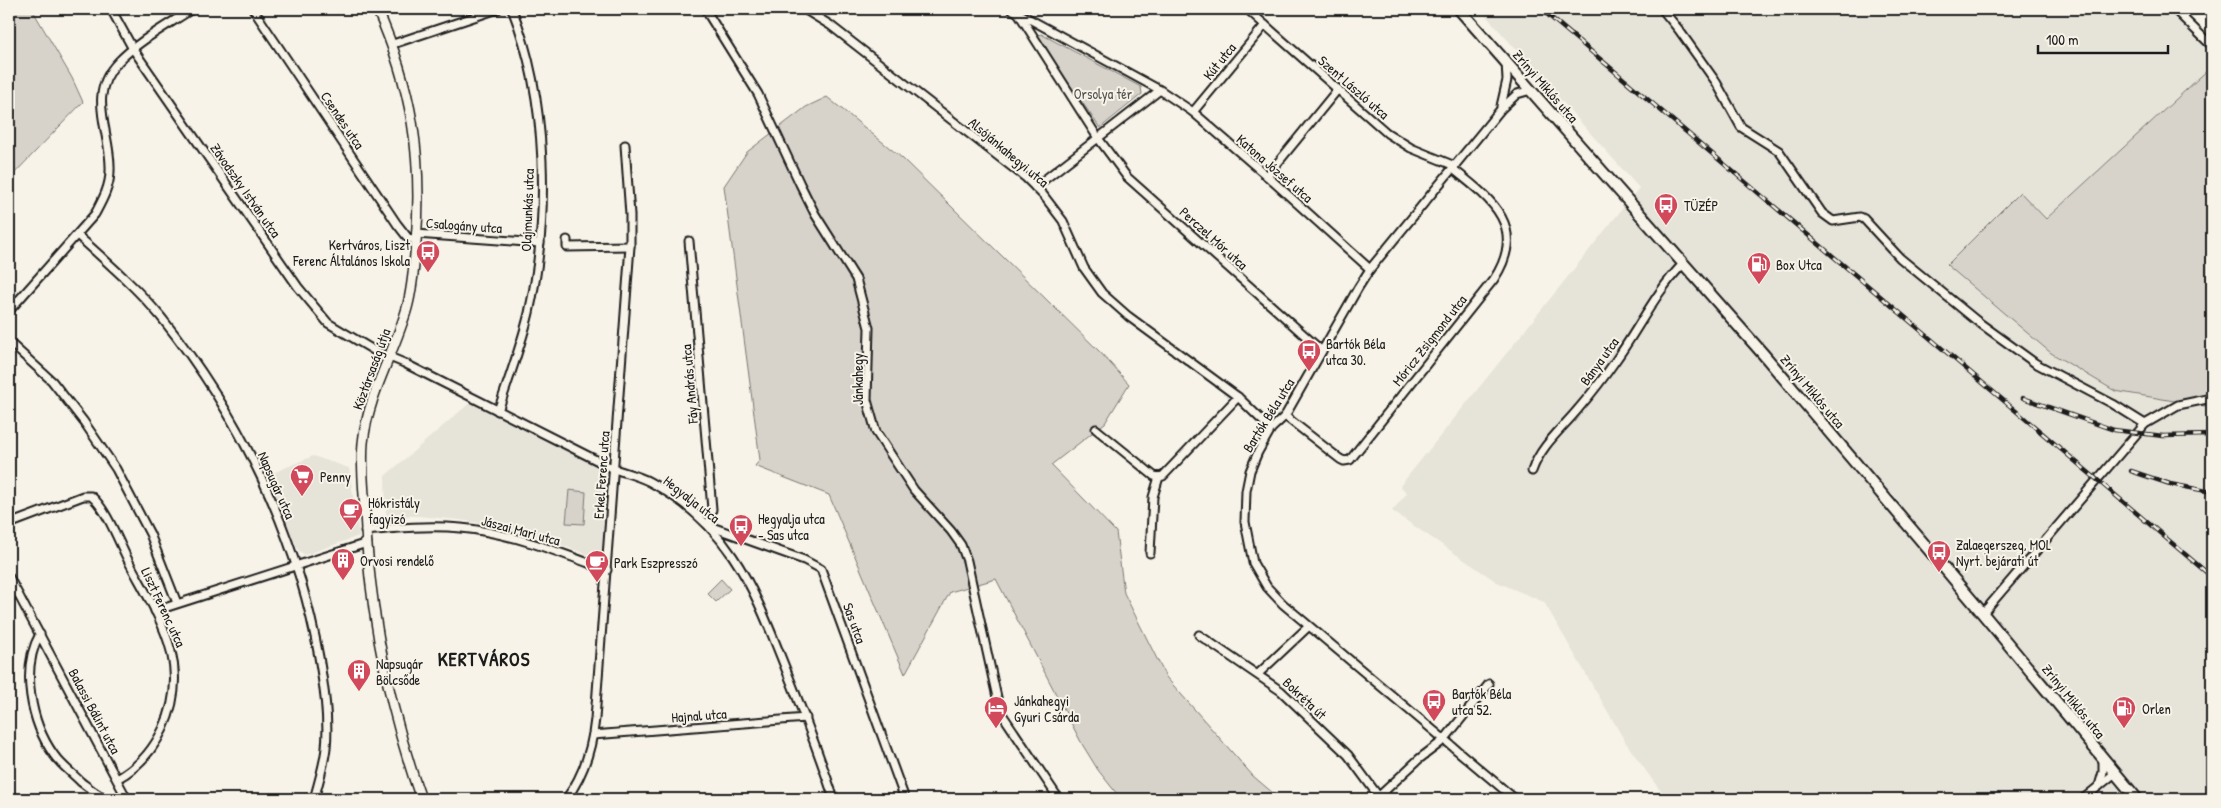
<svg xmlns="http://www.w3.org/2000/svg" width="2221" height="808" viewBox="0 0 2221 808" font-family="'Patrick Hand',sans-serif">
  <style>
    .built { fill: #e6e3d9 }
    .green { fill: #d7d3cb; stroke: #7a7874 }
    .lines { fill: none; stroke-linecap: round; stroke-linejoin: round }
    .minor-casing { stroke: #1c1c1c; stroke-width: 11 }
    .tertiary-casing { stroke: #1c1c1c; stroke-width: 12 }
    .secondary-casing { stroke: #1c1c1c; stroke-width: 14 }
    .minor { stroke: #f7f3e8; stroke-width: 7 }
    .tertiary { stroke: #f7f3e8; stroke-width: 9 }
    .secondary { stroke: #f7f3e8; stroke-width: 10 }
    .rail-casing { stroke: #1c1c1c; stroke-width: 4.5 }
    .rail { stroke: #f7f3e8; stroke-width: 2.5; stroke-dasharray: 8; stroke-linecap: butt }
    .labels { text-anchor: middle; dominant-baseline: central; stroke-width: 4; stroke-linejoin: round; paint-order: stroke }
    .street-label { font-size: 14px; fill: #1c1c1c; stroke: #f7f3e8 }
    .park-label { font-size: 14px; fill: #545351; stroke: #f7f3e8 }
    .poi-label { font-size: 14px; fill: #1c1c1c; stroke: #f7f3e8; text-anchor: start }
    .district-label { font-size: 19px; font-weight: bold; letter-spacing: 1px; fill: #1c1c1c; stroke: #f7f3e8 }
  </style>
  <rect width="100%" height="100%" fill="#f7f3e8"/>
  <filter id="ink" filterUnits="userSpaceOnUse"><feTurbulence type="fractalNoise" baseFrequency=".02" numOctaves="2"/><feDisplacementMap in="SourceGraphic" scale="10" xChannelSelector="R" yChannelSelector="G"/><feConvolveMatrix kernelMatrix="1 2 1 2 8 2 1 2 1" color-interpolation-filters="sRGB"/></filter>
  <g filter="url(#ink)">
    <g class="built">
      <path d="M1480 9H2174L2212 47V66L2045 220 2020 193 2051 353 2115 391 2204 406 2212 405V799H1670L1659 789 1626 743 1544 602 1497 582 1392 511 1407 493 1400 486 1639 188Z"/>
      <path d="M472 401 605 471 603 560 533 535 498 526 460 520 418 516H386L385 476Z"/>
      <path d="M313 456 349 468 359 536 305 555 298 550 266 476Z"/>
    </g>
    <g class="green">
      <path d="M9 9H32L72 78 83 102 9 179Z"/>
      <path d="M1041 34 1141 87 1142 94 1100 128 1036 36Z"/>
      <path d="M2212 66V405L2204 406 2115 391 2051 353 1947 265 2020 192 2046 219Z"/>
      <path d="M827 97 902 158 1101 353 1129 384 1105 423 1051 465 1116 532 1124 593 1166 677 1253 776 1280 799H1121L1098 770 1082 744 996 579 950 592 905 674 829 495 755 466 760 460 724 186 747 152 806 107Z"/>
      <path d="M569 490 586 492 584 524 566 523Z"/>
      <path d="M721 579 730 589 716 602 707 593Z"/>
    </g>
    <g class="lines">
      <g class="minor-casing">
        <g id="minor">
          <path d="M111 9 133 49 298 287 328 323 375 351 404 363 614 469C626 473 639 476 650 482 726 523 751 581 781 657 800 704 818 751 834 799"/>
          <path d="M253 9 397 224 408 238 416 240"/>
          <path d="M705 9 758 94 800 184 815 214 856 279 869 328 867 400 876 432 914 490 951 531 961 545 967 561 1000 711 1059 799"/>
          <path d="M804 9 830 25 1026 178 1044 196 1063 221 1084 268 1102 293 1128 316 1238 397 1271 429"/>
          <path d="M1011 9 1160 90 1193 112 1267 176 1370 269"/>
          <path d="M1247 9 1387 133 1411 148 1455 166"/>
          <path d="M1662 9 1679 30 1716 82 1741 127 1779 151 1822 213 1833 221 1860 217 1864 219 1900 258 1977 321 2035 363 2113 404 2145 424"/>
          <path d="M2174 9 2212 46"/>
          <path d="M1019 14 1098 138 1127 177 1321 350"/>
          <path d="M393 44 498 9"/>
          <path d="M1501 106 1507 80 1506 62"/>
          <path d="M1193 112 1265 25"/>
          <path d="M1267 176 1338 89"/>
          <path d="M1035 187 1160 90"/>
          <path d="M416 234 540 243"/>
          <path d="M77 235C106 261 136 287 161 317 240 415 297 534 319 657 324 687 329 718 326 748 324 765 319 782 314 799"/>
          <path d="M567 240V247L630 246"/>
          <path d="M689 241 712 509 709 526 804 560 821 569 905 799"/>
          <path d="M9 311 95 214C102 201 110 187 110 171 112 133 85 96 118 62 138 41 168 25 192 9"/>
          <path d="M9 342 52 381 84 422 116 469 150 534 177 603"/>
          <path d="M498 411C509 378 521 346 529 313 550 218 548 99 512 9"/>
          <path d="M1285 416 1340 459 1344 461 1350 460 1494 279C1528 227 1492 200 1453 169"/>
          <path d="M1096 429 1154 476 1159 477"/>
          <path d="M1532 471C1541 445 1562 429 1579 408 1592 393 1605 376 1616 360 1639 328 1656 291 1684 263"/>
          <path d="M1159 477 1163 476 1238 397"/>
          <path d="M9 524 83 496H91C107 509 119 543 129 562 159 618 193 665 163 729 153 750 137 768 117 779"/>
          <path d="M365 531C397 528 429 525 461 528 512 533 559 552 607 570"/>
          <path d="M1150 553 1153 497 1159 477"/>
          <path d="M9 577 127 799"/>
          <path d="M155 611 367 543"/>
          <path d="M1983 613 2145 424 2178 405 2212 398"/>
          <path d="M40 634C20 669 31 723 54 755 61 765 72 773 81 782 89 788 97 795 107 799"/>
          <path d="M1199 635 1281 691 1348 755 1379 797"/>
          <path d="M1258 674 1308 627"/>
          <path d="M593 735 806 718"/>
          <path d="M2099 786 2103 772V759"/>
          <path d="M566 799C584 775 592 748 595 719L630 246V215L625 145"/>
          <path d="M1376 799 1419 759 1444 740 1489 684"/>
          <path d="M1515 799 1283 604 1267 587 1253 563 1245 522 1246 491 1250 471 1258 452 1271 429 1285 416 1358 288 1370 269 1501 109 1517 94 1531 90"/>
          <path d="M2083 799 2115 773"/>
        </g>
      </g>
      <g class="tertiary-casing">
        <path id="tertiary" d="M377 9C412 87 423 157 416 243 414 265 413 286 407 308 394 354 368 394 363 443 361 466 364 489 365 512 369 609 389 708 421 799"/>
      </g>
      <g class="secondary-casing">
        <path id="secondary" d="M1459 9 1764 355 1974 603 2137 799"/>
      </g>
      <use href="#minor" class="minor"/>
      <use href="#tertiary" class="tertiary"/>
      <use href="#secondary" class="secondary"/>
      <g class="rail-casing">
        <g id="rail">
          <path d="M1541 9 2212 577"/>
          <path d="M2023 398 2114 430 2163 436 2212 435"/>
          <path d="M2131 471 2170 484 2212 492"/>
        </g>
      </g>
      <use href="#rail" class="rail"/>
    </g>
  </g>
  <defs>
    <g id="bus-pin" transform="scale(1.25)"><path d="M0 17L-7.5 6A9.5 9.5 0 1 1 7.5 6Z" fill="#d1495b" stroke="#f7f3e8"/><path d="M-5-6H5V4H4V6H2V4H-2V6H-4V4H-5ZM-3.5-4V0h7V-4ZM-3.5 1.2v1.5H-2V1.2ZM2 1.2v1.5H3.5V1.2Z" fill="#fff"/></g>
    <g id="fuel-pin" transform="scale(1.25)"><path d="M0 17L-7.5 6A9.5 9.5 0 1 1 7.5 6Z" fill="#d1495b" stroke="#f7f3e8"/><path d="M-5.5-6h7V0h2V4h1.3V-2.5L3-4.5l.8-.8L6-3V5H2.5V1h-1V6h-7ZM-4.2-4.7v3.2H.2V-4.7Z" fill="#fff"/></g>
    <g id="supermarket-pin" transform="scale(1.25)"><path d="M0 17L-7.5 6A9.5 9.5 0 1 1 7.5 6Z" fill="#d1495b" stroke="#f7f3e8"/><path d="M-6-5.5h2.5l.6 2H6L4.5 2H-2.5L-4.4-4H-6ZM-1.5 3.2a1.3 1.3 0 1 0 .1 0ZM3 3.2a1.3 1.3 0 1 0 .1 0Z" fill="#fff"/></g>
    <g id="cafe-pin" transform="scale(1.25)"><path d="M0 17L-7.5 6A9.5 9.5 0 1 1 7.5 6Z" fill="#d1495b" stroke="#f7f3e8"/><path d="M-5.5-4.5H6V0H3Q3 3.5 0 3.5H-2.5Q-5.5 3.5-5.5 0ZM3-3.2v2h1.7v-2ZM-6 4.5H4V6H-6Z" fill="#fff"/></g>
    <g id="building-pin" transform="scale(1.25)"><path d="M0 17L-7.5 6A9.5 9.5 0 1 1 7.5 6Z" fill="#d1495b" stroke="#f7f3e8"/><path d="M-4-6H4V6H1V3H-1V6H-4ZM-2.5-4.3h1.7v1.8h-1.7ZM.8-4.3h1.7v1.8H.8ZM-2.5-1h1.7V.8h-1.7ZM.8-1h1.7V.8H.8Z" fill="#fff"/></g>
    <g id="hotel-pin" transform="scale(1.25)"><path d="M0 17L-7.5 6A9.5 9.5 0 1 1 7.5 6Z" fill="#d1495b" stroke="#f7f3e8"/><path d="M-6-4.5h1.5V1H6V5H4.5V3h-9V5H-6ZM-4 0a1.8 1.8 0 1 1 3.6 0ZM.5 0V-2.5h3Q6-2.5 6 0Z" fill="#fff"/></g>
  </defs>
  <g fill-rule="evenodd">
    <use href="#bus-pin" x="1666" y="205"/>
    <use href="#bus-pin" x="428" y="252"/>
    <use href="#fuel-pin" x="1759" y="264"/>
    <use href="#bus-pin" x="1309" y="351"/>
    <use href="#supermarket-pin" x="302" y="476"/>
    <use href="#cafe-pin" x="351" y="510"/>
    <use href="#bus-pin" x="741" y="526"/>
    <use href="#bus-pin" x="1939" y="552"/>
    <use href="#building-pin" x="343" y="560"/>
    <use href="#cafe-pin" x="597" y="562"/>
    <use href="#building-pin" x="359" y="671"/>
    <use href="#bus-pin" x="1434" y="701"/>
    <use href="#hotel-pin" x="996" y="708"/>
    <use href="#fuel-pin" x="2124" y="708"/>
  </g>
  <g class="labels">
    <g class="street-label">
      <text transform="translate(1219 61) rotate(-51)">Kút utca</text>
      <text transform="translate(1546 86) rotate(49)">Zrínyi Miklós utca</text>
      <text transform="translate(1354 87) rotate(41)">Szent László utca</text>
      <text transform="translate(343 120) rotate(56)">Csendes utca</text>
      <text transform="translate(1009 152) rotate(40)">Alsójánkahegyi utca</text>
      <text transform="translate(1275 168) rotate(41)">Katona József utca</text>
      <text transform="translate(246 190) rotate(55)">Závodszky István utca</text>
      <text transform="translate(527 210) rotate(-88)">Olajmunkás utca</text>
      <text transform="translate(464 225) rotate(4)">Csalogány utca</text>
      <text transform="translate(1214 238) rotate(42)">Perczel Mór utca</text>
      <text transform="translate(1429 340) rotate(-52)">Móricz Zsigmond utca</text>
      <text transform="translate(1599 361) rotate(-54)">Bánya utca</text>
      <text transform="translate(371 369) rotate(-70)">Köztársaság útja</text>
      <text transform="translate(857 379) rotate(-90)">Jánkahegy</text>
      <text transform="translate(689 384) rotate(-95)">Fáy András utca</text>
      <text transform="translate(1813 391) rotate(50)">Zrínyi Miklós utca</text>
      <text transform="translate(1268 415) rotate(-58)">Bartók Béla utca</text>
      <text transform="translate(601 475) rotate(-86)">Erkel Ferenc utca</text>
      <text transform="translate(277 485) rotate(66)">Napsugár utca</text>
      <text transform="translate(692 499) rotate(38)">Hegyalja utca</text>
      <text transform="translate(521 530) rotate(15)">Jászai Mari utca</text>
      <text transform="translate(164 607) rotate(65)">Liszt Ferenc utca</text>
      <text transform="translate(855 623) rotate(70)">Sas utca</text>
      <text transform="translate(1305 698) rotate(43)">Bokréta út</text>
      <text transform="translate(2074 701) rotate(51)">Zrínyi Miklós utca</text>
      <text transform="translate(95 711) rotate(62)">Balassi Bálint utca</text>
      <text transform="translate(699 715) rotate(-4)">Hajnal utca</text>
    </g>
    <g class="park-label">
      <text x="1103" y="93">Orsolya tér</text>
    </g>
    <g class="poi-label">
      <text x="1684" y="205">TÜZÉP</text>
      <text x="410" y="244" text-anchor="end">Kertváros, Liszt<tspan x="410" dy="16">Ferenc Általános Iskola</tspan></text>
      <text x="1776" y="264">Box Utca</text>
      <text x="1326" y="343">Bartók Béla<tspan x="1326" dy="16">utca 30.</tspan></text>
      <text x="320" y="476">Penny</text>
      <text x="368" y="502">Hókristály<tspan x="368" dy="16">fagyizó</tspan></text>
      <text x="758" y="518">Hegyalja utca<tspan x="758" dy="16">- Sas utca</tspan></text>
      <text x="1956" y="544">Zalaegerszeg, MOL<tspan x="1956" dy="16">Nyrt. bejárati út</tspan></text>
      <text x="360" y="560">Orvosi rendelő</text>
      <text x="614" y="562">Park Eszpresszó</text>
      <text x="376" y="663">Napsugár<tspan x="376" dy="16">Bölcsőde</tspan></text>
      <text x="1452" y="693">Bartók Béla<tspan x="1452" dy="16">utca 52.</tspan></text>
      <text x="1014" y="700">Jánkahegyi<tspan x="1014" dy="16">Gyuri Csárda</tspan></text>
      <text x="2142" y="708">Orlen</text>
    </g>
    <g class="district-label">
      <text x="484" y="659">KERTVÁROS</text>
    </g>
  </g>
  <rect width="2221" height="808" fill="none" stroke="#f7f3e8" stroke-width="30"/>
  <rect x="15" y="15" width="2191" height="778" fill="none" stroke="#1c1c1c" stroke-width="2" filter="url(#ink)"/>
  <path d="M2038 45v8h130v-8" fill="none" stroke="#1c1c1c" stroke-width="2.5"/>
  <text x="2046" y="45" font-size="15" fill="#1c1c1c" stroke="#f7f3e8" stroke-width="4" paint-order="stroke">100 m</text>
</svg>
